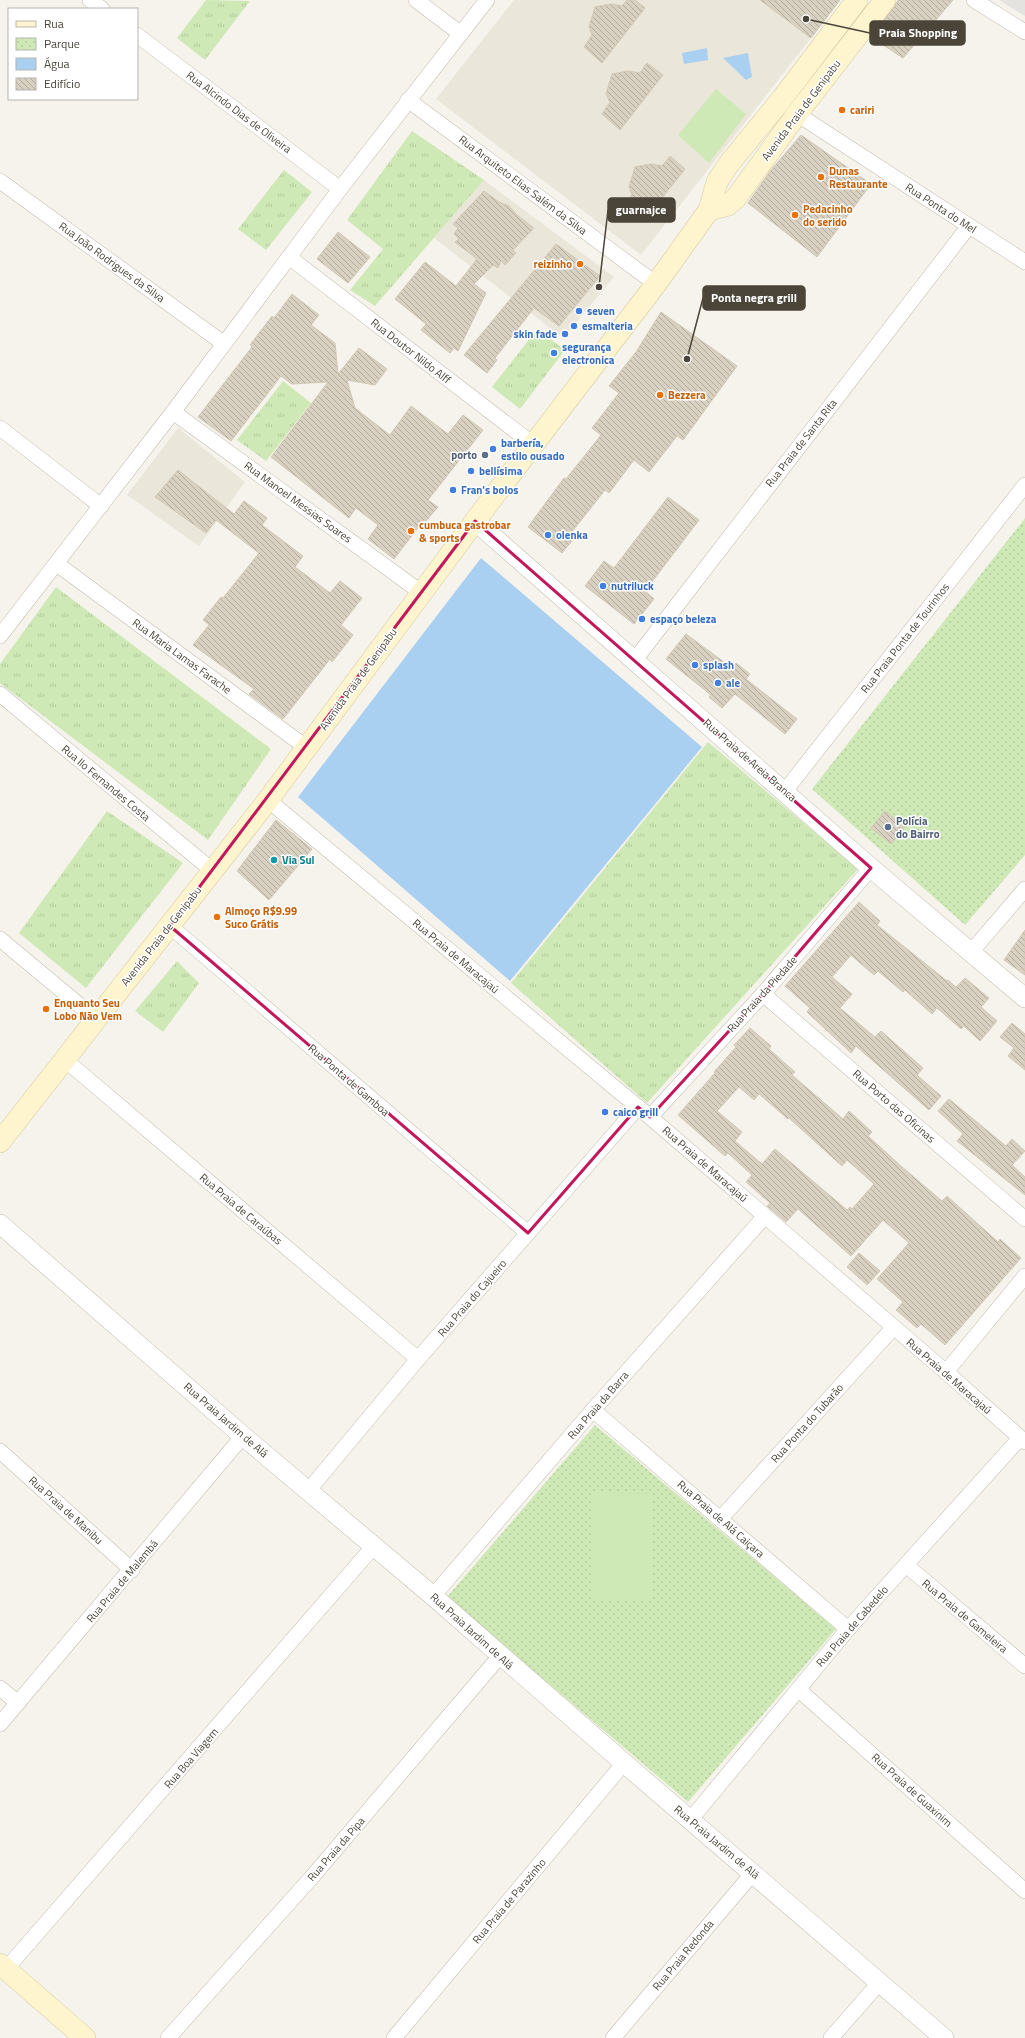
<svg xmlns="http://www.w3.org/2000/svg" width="1025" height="2038" viewBox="0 0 1025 2038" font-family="'Titillium Web',sans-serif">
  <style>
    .residential { fill: #eae6da }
    .grass { fill: url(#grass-tufts) }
    .park { fill: url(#park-dots) }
    .pitch { fill: #cfe9b6 }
    .parking { fill: #e5e3e0 }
    .water { fill: #aad0f1 }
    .building { fill: url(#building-back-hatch); stroke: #d2c8b4; fill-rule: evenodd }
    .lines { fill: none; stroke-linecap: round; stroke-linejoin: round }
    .minor-casing { stroke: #c2bcae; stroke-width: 16 }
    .tertiary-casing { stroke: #c2bcae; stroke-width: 20 }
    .secondary-casing { stroke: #d5c99c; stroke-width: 22 }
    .minor { stroke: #fff; stroke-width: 15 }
    .tertiary { stroke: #fff; stroke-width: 19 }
    .secondary { stroke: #fef5ce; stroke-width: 21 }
    .marked { fill: none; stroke: #c2185b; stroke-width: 3; stroke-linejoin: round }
    .food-dot { fill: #e8710a; stroke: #fff; stroke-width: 1.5 }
    .shop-dot { fill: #3f7fe0; stroke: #fff; stroke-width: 1.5 }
    .service-dot { fill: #5c6f8a; stroke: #fff; stroke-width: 1.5 }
    .culture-dot { fill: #0f9aa8; stroke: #fff; stroke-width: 1.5 }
    .labels { text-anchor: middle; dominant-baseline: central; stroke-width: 3; stroke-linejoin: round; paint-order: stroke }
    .street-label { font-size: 11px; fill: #4b4539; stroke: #fff }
    .food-label { font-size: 11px; font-weight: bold; fill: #c56008; stroke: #fff; text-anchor: start }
    .shop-label { font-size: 11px; font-weight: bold; fill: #366cbe; stroke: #fff; text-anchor: start }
    .service-label { font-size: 11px; font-weight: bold; fill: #4e5e75; stroke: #fff; text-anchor: end }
    .culture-label { font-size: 11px; font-weight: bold; fill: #0d838f; stroke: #fff; text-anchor: start }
    .leader { fill: none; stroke: #4b4539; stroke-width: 1.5 }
    .callout-dot { fill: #4b4539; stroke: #fff; stroke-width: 1.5 }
    .callout { fill: #4b4539; stroke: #4b4539; stroke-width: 1.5 }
    .callout-label { font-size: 12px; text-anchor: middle; font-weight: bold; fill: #fff }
  </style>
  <defs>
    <pattern id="grass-tufts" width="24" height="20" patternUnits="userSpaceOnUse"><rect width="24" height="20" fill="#cfe9b6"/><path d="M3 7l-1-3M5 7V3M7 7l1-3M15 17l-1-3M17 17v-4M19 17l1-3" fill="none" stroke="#b3c99d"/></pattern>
    <pattern id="park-dots" width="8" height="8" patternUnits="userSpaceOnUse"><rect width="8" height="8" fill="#cfe9b6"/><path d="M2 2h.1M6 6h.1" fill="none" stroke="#b3c99d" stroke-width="1.8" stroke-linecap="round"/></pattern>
    <pattern id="building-back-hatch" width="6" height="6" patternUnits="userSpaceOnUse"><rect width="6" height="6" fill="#d8d0c1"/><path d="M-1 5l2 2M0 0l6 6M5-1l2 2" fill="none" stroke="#b1ab9e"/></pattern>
  </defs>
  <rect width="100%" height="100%" fill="#f6f3ec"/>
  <g class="residential">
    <path d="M514 0H760L811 38 641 255 436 99Z"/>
    <path d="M484 180 614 277 563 338 434 238Z"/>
    <path d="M178 428 245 482 199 546 127 495Z"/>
  </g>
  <g class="grass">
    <path d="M206 0 250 1 205 60 177 38Z"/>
    <path d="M412 131 484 180 375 306 350 290 383 249 347 220Z"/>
    <path d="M284 170 312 192 266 250 238 229Z"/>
    <path d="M537 329 565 350 520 409 492 387Z"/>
    <path d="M283 381 311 403 266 461 237 440Z"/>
    <path d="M56 587 271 749 208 840 0 683V664Z"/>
    <path d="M708 742 858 869 647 1103 511 983Z"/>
    <path d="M107 811 183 863 86 988 19 933Z"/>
    <path d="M177 961 199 983 163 1032 135 1011Z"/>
  </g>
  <g class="park">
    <path d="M1025 518V855L965 925 812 789Z"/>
    <path d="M595 1425 836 1629 688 1802 447 1597Z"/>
  </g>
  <g class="pitch">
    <path d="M716 89 746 114 709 163 678 135Z"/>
    <path d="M593 1493 653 1494 651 1600 591 1599Z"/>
  </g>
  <path class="parking" d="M999 0H1025V16Z"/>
  <g class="water">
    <path d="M707 48 708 60 684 64 682 53Z"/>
    <path d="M748 53 752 77 746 80 723 58Z"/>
    <path d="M481 558 702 747 510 981 298 797Z"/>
  </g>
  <g class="building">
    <path d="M627 0H635L645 8 602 63 584 47 592 35 589 27 595 7 611 4 622 6Z"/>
    <path d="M760 0H840L811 38Z"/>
    <path d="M898 0H953L903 58 871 37 894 7Z"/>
    <path d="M647 63 663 75 620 130 602 114 610 102 606 94 612 74 628 71 640 73Z"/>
    <path d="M801 135 871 184 817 257 748 203 771 170Z"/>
    <path d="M670 156 685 169 642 223 624 207 632 195 629 187 635 167 651 164 662 166Z"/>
    <path d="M484 191 499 202 509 206 517 215 534 228 513 250 516 253 505 265 501 261 498 268 493 265 474 284 486 293 458 351 454 348 450 353 421 330 426 324 395 299 425 262 456 286 477 259 455 242 459 239 454 234 458 228 453 224Z"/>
    <path d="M338 232 370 257 348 283 317 259Z"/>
    <path d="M556 244 600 276 559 326 534 308 495 358 497 360 487 373 464 355Z"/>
    <path d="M292 294 319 315 311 325 335 343 338 374 359 348 387 369 375 385 347 380 355 408 390 435 411 406 448 434 463 415 483 430 428 500 438 507 426 521 424 520 394 559 368 539 378 525 356 508 349 518 271 457 328 382 292 384 281 376 231 441 198 417 252 347 250 345 272 316 274 318Z"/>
    <path d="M661 312 737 366 683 440 677 436 649 472 634 460 609 493 605 490 571 533 576 536 562 553 528 527 564 478 566 479 601 435 592 428 619 393 609 386 636 352Z"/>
    <path d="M178 470 234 514 244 501 267 518 262 525 303 556 295 567 330 593 340 581 362 598 341 625 353 635 332 662 330 659 283 719 249 694 254 689 193 645 209 625 203 620 221 597 223 598 259 553 216 520 206 533 155 497Z"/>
    <path d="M668 497 699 520 645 591 654 599 634 624 585 586 604 561 614 568Z"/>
    <path d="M686 634 732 668 736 663 750 674 746 679 797 719 785 734 735 694 722 708 709 697 711 695 666 659Z"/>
    <path d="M885 811 905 827 891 844 871 828Z"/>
    <path d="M276 820 312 849 269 900 237 871Z"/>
    <path d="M859 902 880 921 877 925 947 981 948 980 956 987 965 978 989 998 981 1007 997 1021 980 1041 964 1026 961 1029 937 1008 932 1014 905 990 903 992 878 971 874 975 851 955 832 977 852 994 840 1008 875 1037 881 1031 923 1068 917 1075 941 1096 929 1110 856 1046 851 1053 807 1012 810 1008 785 986Z"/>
    <path d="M1025 930V975L1004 960Z"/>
    <path d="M1012 1023 1025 1034V1070L1008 1056 1014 1048 1000 1037Z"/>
    <path d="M750 1028 771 1046 769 1049 795 1072 792 1075 843 1119 849 1111 872 1132 868 1136 901 1166 942 1201 947 1196 998 1242 1000 1239 1021 1258 945 1345 921 1324 917 1328 896 1310 903 1302 877 1279 909 1243 883 1220 851 1256 798 1209 786 1222 767 1206 770 1203 746 1182 752 1175 728 1153 725 1156 678 1115 715 1073 714 1072 736 1047 734 1045ZM739 1087 754 1100 759 1094 788 1119 789 1118 842 1166 847 1160 874 1184 852 1209 850 1207 847 1210 775 1149 762 1164 735 1141 742 1132 717 1111Z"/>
    <path d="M949 1099 1006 1146 1012 1139 1025 1151 1012 1165 1025 1177V1195L957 1141 963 1134 938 1111Z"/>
    <path d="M859 1253 880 1271 867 1285 847 1267Z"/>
  </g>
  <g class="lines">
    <g class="minor-casing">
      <g id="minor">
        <path d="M90 0 102 9"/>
        <path d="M416 0 461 34"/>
        <path d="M974 0 1025 32"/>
        <path d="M137 35 340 189"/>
        <path d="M408 100 656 284"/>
        <path d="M797 114 1025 262"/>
        <path d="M0 181 223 343"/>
        <path d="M289 257 534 445"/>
        <path d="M173 412 422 593"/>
        <path d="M0 428 101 506"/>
        <path d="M57 564 307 748"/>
        <path d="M0 636 173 412 340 189 487 0"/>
        <path d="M634 661 969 226"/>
        <path d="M0 694 213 871"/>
        <path d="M785 791 1025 485"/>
        <path d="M268 800 650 1117 946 1372 1025 1442"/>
        <path d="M170 926 528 1233"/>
        <path d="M0 939 96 1019"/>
        <path d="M971 952 1025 889"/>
        <path d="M763 994 1025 1219"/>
        <path d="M64 1059 418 1359"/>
        <path d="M650 1117 763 994 871 868"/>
        <path d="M946 1372 1025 1276"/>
        <path d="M593 1410 848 1629"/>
        <path d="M0 1451 132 1570"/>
        <path d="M308 1491 418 1359 638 1107"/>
        <path d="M721 1518 893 1328"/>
        <path d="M906 1565 1025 1666"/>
        <path d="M433 1596 593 1410 765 1216"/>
        <path d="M0 1688 18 1703"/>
        <path d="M799 1690 1025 1891"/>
        <path d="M0 1724 243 1436"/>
        <path d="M691 1819 848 1629 1020 1438"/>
        <path d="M6 1969 374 1546"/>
        <path d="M168 2038 312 1877 500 1656"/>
        <path d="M394 2038 624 1763"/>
        <path d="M613 2038 753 1873"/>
        <path d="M831 2038 880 1982"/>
      </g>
    </g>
    <g class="tertiary-casing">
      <g id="tertiary">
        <path d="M475 521 871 868 1025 998"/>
        <path d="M0 1224 243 1436 433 1596 624 1763 944 2038"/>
      </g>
    </g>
    <g class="secondary-casing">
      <g id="secondary">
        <path d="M709 210 728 205 736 198 797 114 885 0"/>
        <path d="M0 1142 268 800 475 521 656 284 709 210 717 182 728 165 781 100 857 0"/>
        <path d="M0 1964 85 2038"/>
      </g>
    </g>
    <use href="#minor" class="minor"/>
    <use href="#tertiary" class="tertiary"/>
    <use href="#secondary" class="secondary"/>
  </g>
  <path class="marked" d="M475 521 871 868 763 994 650 1117 638 1107 528 1233 170 926Z"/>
  <g class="food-dot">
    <circle cx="842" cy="110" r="4"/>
    <circle cx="821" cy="177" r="4"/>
    <circle cx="795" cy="215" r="4"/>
    <circle cx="580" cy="264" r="4"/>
    <circle cx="660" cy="395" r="4"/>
    <circle cx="411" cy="531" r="4"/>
    <circle cx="217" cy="917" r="4"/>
    <circle cx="46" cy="1009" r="4"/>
  </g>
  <g class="shop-dot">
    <circle cx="579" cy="311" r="4"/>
    <circle cx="574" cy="326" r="4"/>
    <circle cx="565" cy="334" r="4"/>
    <circle cx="554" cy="353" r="4"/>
    <circle cx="493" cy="449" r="4"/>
    <circle cx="471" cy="471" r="4"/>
    <circle cx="453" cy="490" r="4"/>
    <circle cx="548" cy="535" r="4"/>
    <circle cx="603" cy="586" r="4"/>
    <circle cx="642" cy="619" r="4"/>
    <circle cx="695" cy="665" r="4"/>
    <circle cx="718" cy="683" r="4"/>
    <circle cx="605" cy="1112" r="4"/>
  </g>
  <g class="service-dot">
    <circle cx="485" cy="455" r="4"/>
    <circle cx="888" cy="827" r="4"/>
  </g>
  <circle class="culture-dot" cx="274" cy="860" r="4"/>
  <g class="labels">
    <g class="street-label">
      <text transform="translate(801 110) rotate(-53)">Avenida Praia de Genipabu</text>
      <text transform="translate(239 112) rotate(37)">Rua Alcindo Dias de Oliveira</text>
      <text transform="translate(523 185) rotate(37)">Rua Arquiteto Elias Salém da Silva</text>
      <text transform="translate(941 208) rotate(33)">Rua Ponta do Mel</text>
      <text transform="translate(112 262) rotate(36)">Rua João Rodrigues da Silva</text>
      <text transform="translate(411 351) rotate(38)">Rua Doutor Nildo Alff</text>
      <text transform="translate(801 443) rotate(-52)">Rua Praia de Santa Rita</text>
      <text transform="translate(298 502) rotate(36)">Rua Manoel Messias Soares</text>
      <text transform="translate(905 638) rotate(-52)">Rua Praia Ponta de Tourinhos</text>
      <text transform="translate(182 656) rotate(36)">Rua Maria Lamas Farache</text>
      <text transform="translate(358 679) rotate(-54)">Avenida Praia de Genipabu</text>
      <text transform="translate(750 760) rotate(41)">Rua Praia de Areia Branca</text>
      <text transform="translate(106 783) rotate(40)">Rua Ilo Fernandes Costa</text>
      <text transform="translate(161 936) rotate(-52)">Avenida Praia de Genipabu</text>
      <text transform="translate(456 956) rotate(40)">Rua Praia de Maracajaú</text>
      <text transform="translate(762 994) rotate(-48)">Rua Praia da Piedade</text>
      <text transform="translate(349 1080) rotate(41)">Rua Ponta de Gamboa</text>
      <text transform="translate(894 1106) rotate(41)">Rua Porto das Oficinas</text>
      <text transform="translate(705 1164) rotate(41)">Rua Praia de Maracajaú</text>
      <text transform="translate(241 1209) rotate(40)">Rua Praia de Caraúbas</text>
      <text transform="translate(472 1298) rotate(-49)">Rua Praia do Cajueiro</text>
      <text transform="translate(949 1376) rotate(41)">Rua Praia de Maracajaú</text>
      <text transform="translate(598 1405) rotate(-49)">Rua Praia da Barra</text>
      <text transform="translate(226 1420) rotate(41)">Rua Praia Jardim de Alá</text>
      <text transform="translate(807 1423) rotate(-48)">Rua Ponta do Tubarão</text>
      <text transform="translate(66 1510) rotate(42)">Rua Praia de Manibu</text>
      <text transform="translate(721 1519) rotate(41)">Rua Praia de Alá Caiçara</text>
      <text transform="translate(122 1581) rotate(-50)">Rua Praia de Malembá</text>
      <text transform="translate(965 1616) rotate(40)">Rua Praia de Gameleira</text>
      <text transform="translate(852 1626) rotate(-49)">Rua Praia de Cabedelo</text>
      <text transform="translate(472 1631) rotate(42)">Rua Praia Jardim de Alá</text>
      <text transform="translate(191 1758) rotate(-49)">Rua Boa Viagem</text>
      <text transform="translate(912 1790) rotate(42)">Rua Praia de Guaxinim</text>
      <text transform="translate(717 1842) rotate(40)">Rua Praia Jardim de Alá</text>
      <text transform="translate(336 1849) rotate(-49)">Rua Praia da Pipa</text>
      <text transform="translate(509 1901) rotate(-50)">Rua Praia de Parazinho</text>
      <text transform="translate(683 1955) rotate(-50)">Rua Praia Redonda</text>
    </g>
    <g class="food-label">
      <text x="850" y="110">cariri</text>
      <text x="829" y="171">Dunas<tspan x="829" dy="13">Restaurante</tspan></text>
      <text x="803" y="209">Pedacinho<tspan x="803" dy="13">do serido</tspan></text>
      <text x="572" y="264" text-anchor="end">reizinho</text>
      <text x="668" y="395">Bezzera</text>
      <text x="419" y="525">cumbuca gastrobar<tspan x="419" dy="13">&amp; sports</tspan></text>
      <text x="225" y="911">Almoço R$9.99<tspan x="225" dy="13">Suco Grátis</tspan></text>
      <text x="54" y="1003">Enquanto Seu<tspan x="54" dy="13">Lobo Não Vem</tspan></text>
    </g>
    <g class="shop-label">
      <text x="587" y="311">seven</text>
      <text x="582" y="326">esmalteria</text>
      <text x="557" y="334" text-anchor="end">skin fade</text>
      <text x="562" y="347">segurança<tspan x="562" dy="13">electronica</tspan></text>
      <text x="501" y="443">barbería,<tspan x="501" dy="13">estilo ousado</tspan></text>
      <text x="479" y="471">bellísima</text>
      <text x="461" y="490">Fran's bolos</text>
      <text x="556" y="535">olenka</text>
      <text x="611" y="586">nutriluck</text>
      <text x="650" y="619">espaço beleza</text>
      <text x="703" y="665">splash</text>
      <text x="726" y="683">ale</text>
      <text x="613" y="1112">caico grill</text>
    </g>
    <g class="service-label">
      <text x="477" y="455">porto</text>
      <text x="896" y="821" text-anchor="start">Polícia<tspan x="896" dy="13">do Bairro</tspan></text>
    </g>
    <g class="culture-label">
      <text x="282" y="860">Via Sul</text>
    </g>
  </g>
  <path class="leader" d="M806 19L870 33M599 287L608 210M687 359L703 298"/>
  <g class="callout-dot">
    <circle cx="806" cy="19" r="4"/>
    <circle cx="599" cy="287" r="4"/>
    <circle cx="687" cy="359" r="4"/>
  </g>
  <g class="callout">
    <rect x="870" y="21" width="95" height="24" rx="4"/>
    <rect x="608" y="198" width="67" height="24" rx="4"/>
    <rect x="703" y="286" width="102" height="24" rx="4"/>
  </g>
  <g class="callout-label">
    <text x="918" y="37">Praia Shopping</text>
    <text x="641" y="214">guarnajce</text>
    <text x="754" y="302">Ponta negra grill</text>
  </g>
  <rect x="8" y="8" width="130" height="92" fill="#ffffff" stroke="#b7b5b0"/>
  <rect x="16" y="21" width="20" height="6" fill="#fef5ce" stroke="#b7b5b0"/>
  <text x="44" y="28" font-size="12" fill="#4b4539">Rua</text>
  <rect x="16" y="38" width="20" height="12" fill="url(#park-dots)" stroke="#b7b5b0"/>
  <text x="44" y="48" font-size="12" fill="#4b4539">Parque</text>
  <rect x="16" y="58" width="20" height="12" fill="#aad0f1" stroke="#b7b5b0"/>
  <text x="44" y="68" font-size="12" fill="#4b4539">Água</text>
  <rect x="16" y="78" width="20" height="12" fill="url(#building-back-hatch)" stroke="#b7b5b0"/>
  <text x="44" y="88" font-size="12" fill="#4b4539">Edifício</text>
</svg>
